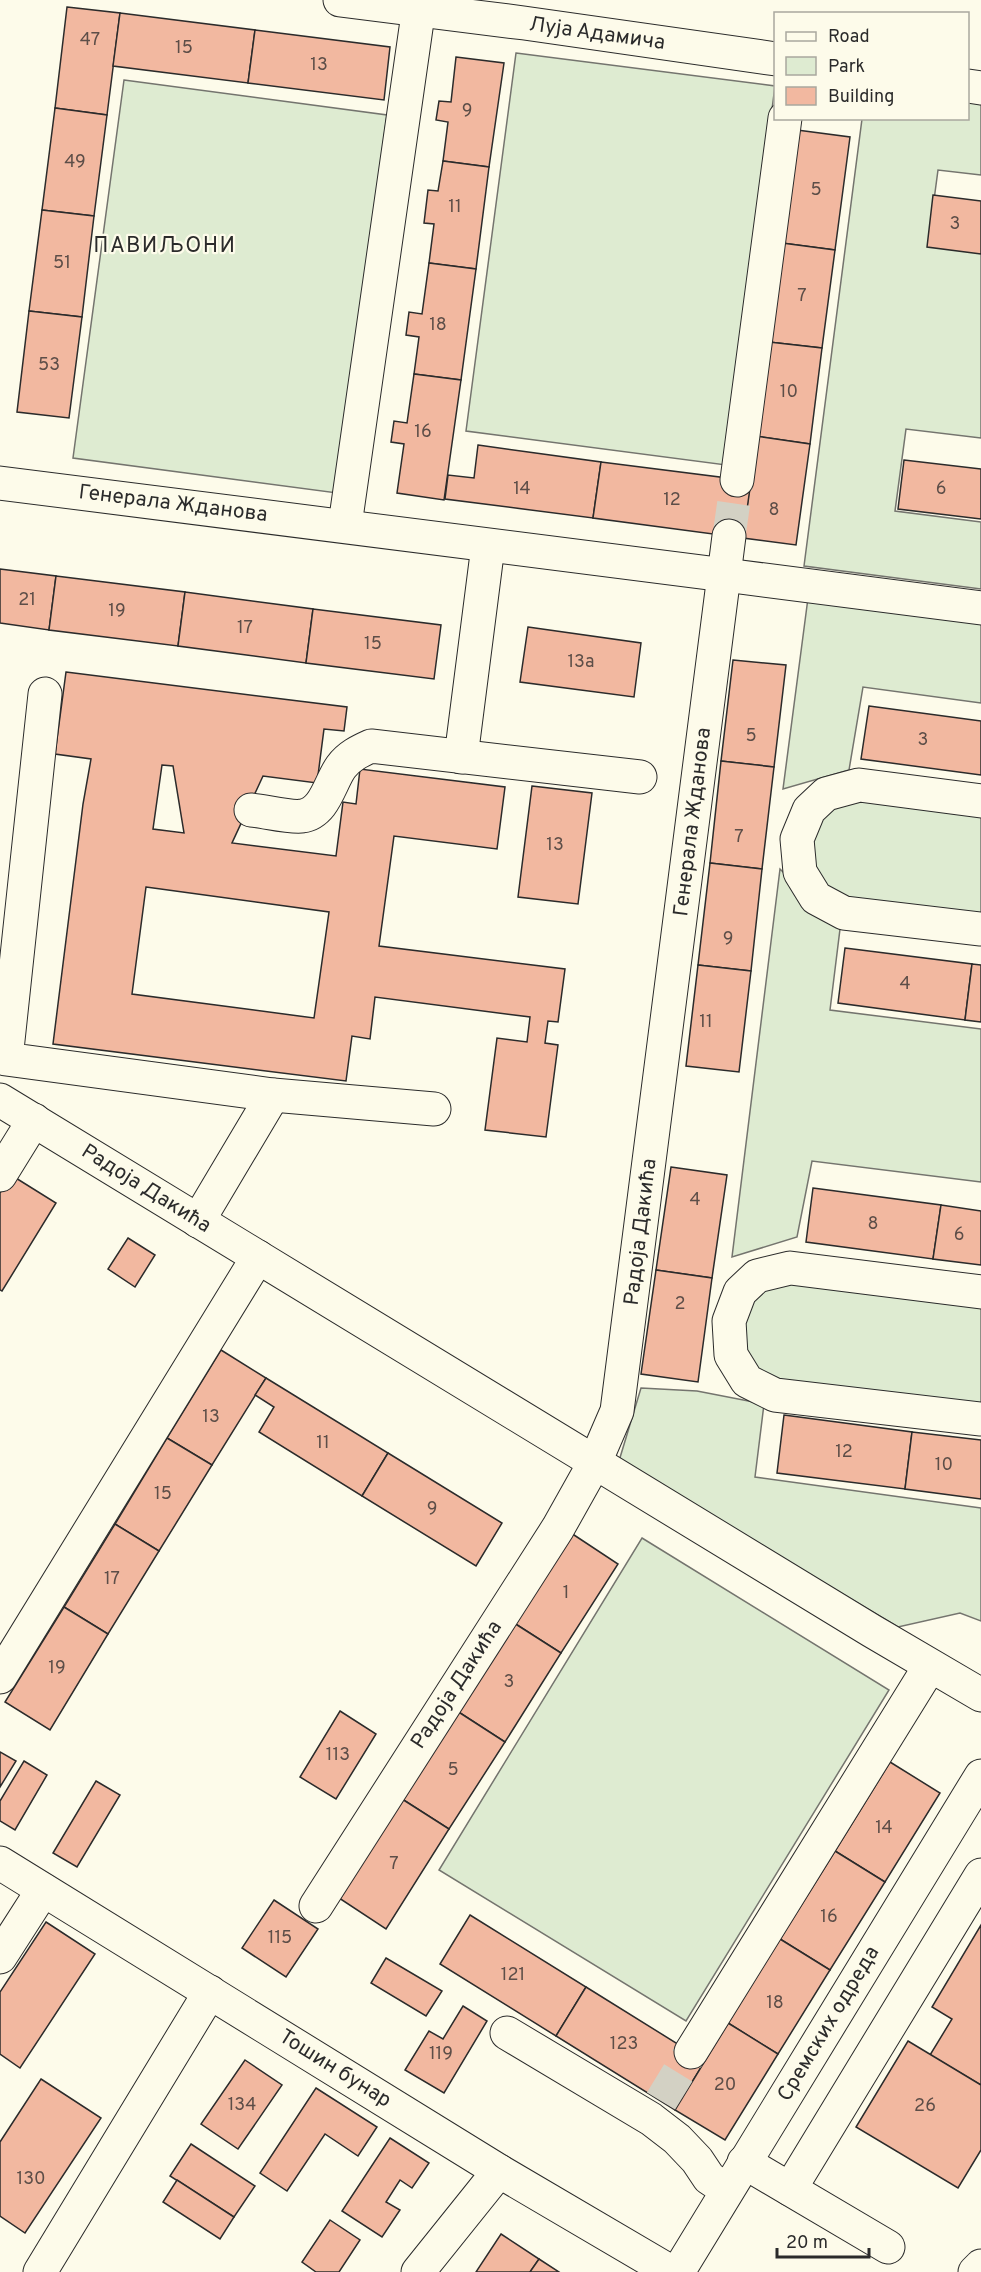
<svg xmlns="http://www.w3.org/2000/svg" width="981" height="2272" viewBox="0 0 981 2272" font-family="Overpass,sans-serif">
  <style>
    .green { fill: #deebd1; stroke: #74746e; stroke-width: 1.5 }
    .building { fill: #f2b8a0; stroke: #2b2b2b; stroke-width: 1.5; fill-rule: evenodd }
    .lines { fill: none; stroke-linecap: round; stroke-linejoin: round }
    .minor-tunnel { stroke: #d3d1c4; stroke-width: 33; stroke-dasharray: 33 16; stroke-linecap: butt }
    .minor-casing { stroke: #2b2b2b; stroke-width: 35 }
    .major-casing { stroke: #2b2b2b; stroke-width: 35 }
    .minor { stroke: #fdfbea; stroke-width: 33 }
    .major { stroke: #fdfbea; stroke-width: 33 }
    .labels { text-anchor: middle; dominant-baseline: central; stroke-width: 4.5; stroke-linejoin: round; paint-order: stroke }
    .number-label { font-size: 18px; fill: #5d4e48 }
    .street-label { font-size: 21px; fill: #2b2b2b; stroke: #fdfbea }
    .neighbourhood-label { font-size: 22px; letter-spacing: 1.5px; fill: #2b2b2b; stroke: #fdfbea }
  </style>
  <rect width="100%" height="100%" fill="#fdfbea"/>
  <g class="green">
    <path d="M516 53 775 86 726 465 466 431Z"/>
    <path d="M124 80 387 115 337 493 73 458Z"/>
    <path d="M968 89 981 91V175L938 170 928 245 981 252V438L906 429 895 511 981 522V589L804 566 862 119 968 118Z"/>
    <path d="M808 598 981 620V703L863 687 849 770 783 789Z"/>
    <path d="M859 796 981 811V915L840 900 813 876 807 844 822 808Z"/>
    <path d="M780 869 840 929 830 1010 981 1029V1182L812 1161 797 1237 732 1257Z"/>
    <path d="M793 1278 981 1301V1404L774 1382 746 1358 740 1326 755 1290Z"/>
    <path d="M641 1388 697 1391 764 1404 755 1477 981 1508V1621L960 1613 898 1627 619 1461Z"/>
    <path d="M642 1538 889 1690 686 2021 439 1870Z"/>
  </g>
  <g class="building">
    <path d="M67 7 120 13 107 115 55 108Z"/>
    <path d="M120 13 255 30 248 83 113 66Z"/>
    <path d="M255 30 390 47 384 100 248 83Z"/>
    <path d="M456 57 504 63 489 167 443 161 448 122 436 120 439 101 451 102Z"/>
    <path d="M55 108 107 115 94 216 42 210Z"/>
    <path d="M797 130 850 137 835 250 782 243Z"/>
    <path d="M443 161 489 167 476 269 429 263 434 224 424 223 428 190 438 191Z"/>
    <path d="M933 195 981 201V254L927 247Z"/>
    <path d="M42 210 94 216 82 317 29 311Z"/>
    <path d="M782 243 835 250 822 348 769 342Z"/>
    <path d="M429 263 476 269 461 380 414 374 419 337 406 335 409 312 422 314Z"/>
    <path d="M29 311 82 317 69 418 17 412Z"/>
    <path d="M769 342 822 348 810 444 756 436Z"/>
    <path d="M414 374 461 380 444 500 397 493 404 444 391 442 394 421 407 423Z"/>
    <path d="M756 436 810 444 796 545 743 538Z"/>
    <path d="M478 445 601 462 593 518 445 499 448 475 474 478Z"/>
    <path d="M904 460 981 469V519L898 509Z"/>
    <path d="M601 462 751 481 743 538 593 518Z"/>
    <path d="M0 569 56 576 49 630 0 623Z"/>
    <path d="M56 576 185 592 178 646 49 630Z"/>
    <path d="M185 592 313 609 306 663 178 646Z"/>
    <path d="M313 609 441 625 434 679 306 663Z"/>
    <path d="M528 627 641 643 634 697 520 682Z"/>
    <path d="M733 660 786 665 774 767 721 761Z"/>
    <path d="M66 672 347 707 344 731 324 729 317 783 263 776 232 843 336 856 343 802 356 804 360 769 505 787 497 849 394 836 379 946 565 969 558 1022 548 1021 545 1043 558 1045 546 1137 485 1130 497 1038 527 1042 530 1017 375 997 370 1039 352 1036 346 1081 53 1044 83 804 91 759 55 754ZM162 765 173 766 184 833 153 829ZM146 887 329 912 314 1018 132 994Z"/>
    <path d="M869 706 981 721V775L861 759Z"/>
    <path d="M721 761 774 767 762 869 710 863Z"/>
    <path d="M532 786 592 793 578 904 518 897Z"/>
    <path d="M710 863 762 869 751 971 698 965Z"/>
    <path d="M845 948 972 964 965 1020 838 1003Z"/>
    <path d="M972 964 981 965V1022L965 1020Z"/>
    <path d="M698 965 751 971 739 1072 686 1066Z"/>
    <path d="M671 1167 727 1175 712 1278 656 1270Z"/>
    <path d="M11 1175 56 1203 2 1291 0 1290V1193Z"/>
    <path d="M813 1188 941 1205 933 1259 806 1242Z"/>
    <path d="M941 1205 981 1211V1265L933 1259Z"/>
    <path d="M128 1238 155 1255 135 1287 108 1269Z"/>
    <path d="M656 1270 712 1278 698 1382 641 1374Z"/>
    <path d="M221 1350 266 1378 212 1465 167 1438Z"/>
    <path d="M266 1378 388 1453 362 1496 259 1432 274 1407 255 1395Z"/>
    <path d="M784 1415 912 1432 905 1489 777 1473Z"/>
    <path d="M912 1432 981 1440V1499L905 1489Z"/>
    <path d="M167 1438 212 1465 159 1551 115 1524Z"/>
    <path d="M388 1453 502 1523 476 1566 362 1496Z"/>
    <path d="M115 1524 159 1551 108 1634 64 1607Z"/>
    <path d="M571 1533 618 1564 561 1653 514 1623Z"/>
    <path d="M64 1607 108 1634 50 1730 5 1702Z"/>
    <path d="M514 1623 561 1653 505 1742 457 1711Z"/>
    <path d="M340 1711 376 1734 336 1799 300 1777Z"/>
    <path d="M457 1711 505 1742 449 1829 402 1799Z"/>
    <path d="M0 1752 16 1761 0 1787Z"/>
    <path d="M24 1761 47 1775 15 1830 0 1821V1801Z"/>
    <path d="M890 1762 940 1793 885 1882 835 1851Z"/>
    <path d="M96 1781 120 1795 77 1867 53 1853Z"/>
    <path d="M402 1799 449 1829 386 1929 339 1898Z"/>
    <path d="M835 1851 885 1882 830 1970 780 1939Z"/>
    <path d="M274 1900 318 1929 286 1977 242 1948Z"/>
    <path d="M470 1915 586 1987 556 2036 440 1964Z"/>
    <path d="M46 1922 95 1954 20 2068 0 2054V1992Z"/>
    <path d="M981 1925V2085L930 2055 952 2019 932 2007Z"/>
    <path d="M780 1939 830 1970 778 2054 728 2023Z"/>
    <path d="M386 1958 442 1991 426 2016 371 1983Z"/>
    <path d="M586 1987 705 2061 675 2110 556 2036Z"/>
    <path d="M463 2006 487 2021 444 2093 405 2070 429 2031 443 2039Z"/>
    <path d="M728 2023 778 2054 725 2140 675 2110Z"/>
    <path d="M908 2041 981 2085V2150L958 2188 856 2127Z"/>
    <path d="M245 2060 282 2085 238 2149 201 2124Z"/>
    <path d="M41 2079 101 2118 25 2233 0 2216V2142Z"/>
    <path d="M316 2088 377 2127 358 2156 325 2134 287 2191 260 2173Z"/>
    <path d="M390 2138 429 2163 412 2188 400 2180 386 2202 400 2210 382 2237 342 2211Z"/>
    <path d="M191 2144 255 2186 234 2217 170 2176Z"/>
    <path d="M177 2180 234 2217 220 2239 163 2202Z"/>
    <path d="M330 2220 360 2240 339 2272H316L302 2262Z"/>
    <path d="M501 2234 539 2259 530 2272H476Z"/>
    <path d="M539 2259 559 2272H530Z"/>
  </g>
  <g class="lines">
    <g class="minor-tunnel">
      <path d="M729 536 737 480"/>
      <path d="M661 2101 691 2052"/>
    </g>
    <g class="minor-casing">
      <g id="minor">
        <path d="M340 0 524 23 776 59"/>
        <path d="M968 86 981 88"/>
        <path d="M737 480 785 118"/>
        <path d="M0 483C327 523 654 566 981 608"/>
        <path d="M345 525 420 0"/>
        <path d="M45 694 6 1059 273 1095 434 1109"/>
        <path d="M461 757 488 546"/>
        <path d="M981 801 859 785 826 794 809 810 797 839 800 872 816 898 844 913 981 929"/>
        <path d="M251 810C264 811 291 818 302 816 325 813 330 782 341 767 349 756 360 751 371 746L640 777"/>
        <path d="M0 1100 872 1631 981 1695"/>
        <path d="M0 1175 34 1120"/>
        <path d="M198 1221 273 1095"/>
        <path d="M981 1292 790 1268 757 1276 740 1292 729 1321 731 1355 747 1381 775 1395 981 1419"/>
        <path d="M0 1677 258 1257"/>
        <path d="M316 1906 558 1528 595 1462 617 1411 729 536"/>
        <path d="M0 1957 43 1890"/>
        <path d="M507 2033 651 2119 677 2139 697 2160 709 2178 727 2190"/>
        <path d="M691 2052 930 1666"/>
        <path d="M744 2162 888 2247"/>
        <path d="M790 2189 981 1875"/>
        <path d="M40 2272 210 1992"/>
        <path d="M418 2272 499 2171"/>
        <path d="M678 2272 981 1776"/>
      </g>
    </g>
    <g class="major-casing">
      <g id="major">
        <path d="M0 1863 499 2171 671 2272"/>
        <path d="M975 2272 981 2266"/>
      </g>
    </g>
    <use href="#minor" class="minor"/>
    <use href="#major" class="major"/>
  </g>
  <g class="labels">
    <g class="number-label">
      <text x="90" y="40">47</text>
      <text x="184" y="48">15</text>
      <text x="319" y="65">13</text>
      <text x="467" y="111">9</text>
      <text x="75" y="162">49</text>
      <text x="816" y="190">5</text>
      <text x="455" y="207">11</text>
      <text x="955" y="224">3</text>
      <text x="62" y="263">51</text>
      <text x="802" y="296">7</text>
      <text x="438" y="325">18</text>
      <text x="49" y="365">53</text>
      <text x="789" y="392">10</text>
      <text x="423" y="432">16</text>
      <text x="522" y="489">14</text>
      <text x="941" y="489">6</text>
      <text x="672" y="500">12</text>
      <text x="774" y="510">8</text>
      <text x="27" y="600">21</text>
      <text x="117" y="611">19</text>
      <text x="245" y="628">17</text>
      <text x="373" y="644">15</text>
      <text x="581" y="662">13a</text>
      <text x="751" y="736">5</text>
      <text x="923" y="740">3</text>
      <text x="739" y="837">7</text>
      <text x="555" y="845">13</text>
      <text x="728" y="939">9</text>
      <text x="905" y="984">4</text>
      <text x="706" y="1022">11</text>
      <text x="695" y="1200">4</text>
      <text x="873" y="1224">8</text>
      <text x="959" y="1235">6</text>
      <text x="680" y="1304">2</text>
      <text x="211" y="1417">13</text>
      <text x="323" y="1443">11</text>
      <text x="844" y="1452">12</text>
      <text x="944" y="1465">10</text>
      <text x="163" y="1494">15</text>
      <text x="432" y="1509">9</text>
      <text x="112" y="1579">17</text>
      <text x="566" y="1593">1</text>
      <text x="57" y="1668">19</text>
      <text x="509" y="1682">3</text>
      <text x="338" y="1755">113</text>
      <text x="453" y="1770">5</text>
      <text x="884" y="1828">14</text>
      <text x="394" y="1864">7</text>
      <text x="829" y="1917">16</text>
      <text x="280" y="1938">115</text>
      <text x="513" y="1975">121</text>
      <text x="775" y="2003">18</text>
      <text x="624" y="2044">123</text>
      <text x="441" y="2054">119</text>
      <text x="725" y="2085">20</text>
      <text x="242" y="2105">134</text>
      <text x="925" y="2106">26</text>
      <text x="31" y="2179">130</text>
    </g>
    <g class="street-label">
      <text transform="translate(597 34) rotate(8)">Луја Адамича</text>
      <text transform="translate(173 504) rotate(7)">Генерала Жданова</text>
      <text transform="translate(693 822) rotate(-83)">Генерала Жданова</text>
      <text transform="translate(146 1189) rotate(32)">Радоја Дакића</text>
      <text transform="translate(641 1232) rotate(-83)">Радоја Дакића</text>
      <text transform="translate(457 1685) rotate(-57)">Радоја Дакића</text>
      <text transform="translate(829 2024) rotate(-59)">Сремских одреда</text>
      <text transform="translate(335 2069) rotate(32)">Тошин бунар</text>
    </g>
    <g class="neighbourhood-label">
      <text x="165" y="246">ПАВИЉОНИ</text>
    </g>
  </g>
  <rect x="774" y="12" width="195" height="108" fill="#fdfbea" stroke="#a9a89e" stroke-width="1.5"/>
  <rect x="786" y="32" width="30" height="9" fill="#fdfbea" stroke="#a9a89e" stroke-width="1.5"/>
  <text x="828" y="42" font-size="18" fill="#2b2b2b">Road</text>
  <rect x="786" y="57" width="30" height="18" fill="#deebd1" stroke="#a9a89e" stroke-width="1.5"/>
  <text x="828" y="72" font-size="18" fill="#2b2b2b">Park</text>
  <rect x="786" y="87" width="30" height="18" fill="#f2b8a0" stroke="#a9a89e" stroke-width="1.5"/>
  <text x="828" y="102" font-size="18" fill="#2b2b2b">Building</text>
  <path d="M777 2248v9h92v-9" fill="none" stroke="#2b2b2b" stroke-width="3"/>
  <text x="786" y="2248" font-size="18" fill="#2b2b2b" stroke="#fdfbea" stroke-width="4.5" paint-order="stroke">20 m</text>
</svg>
